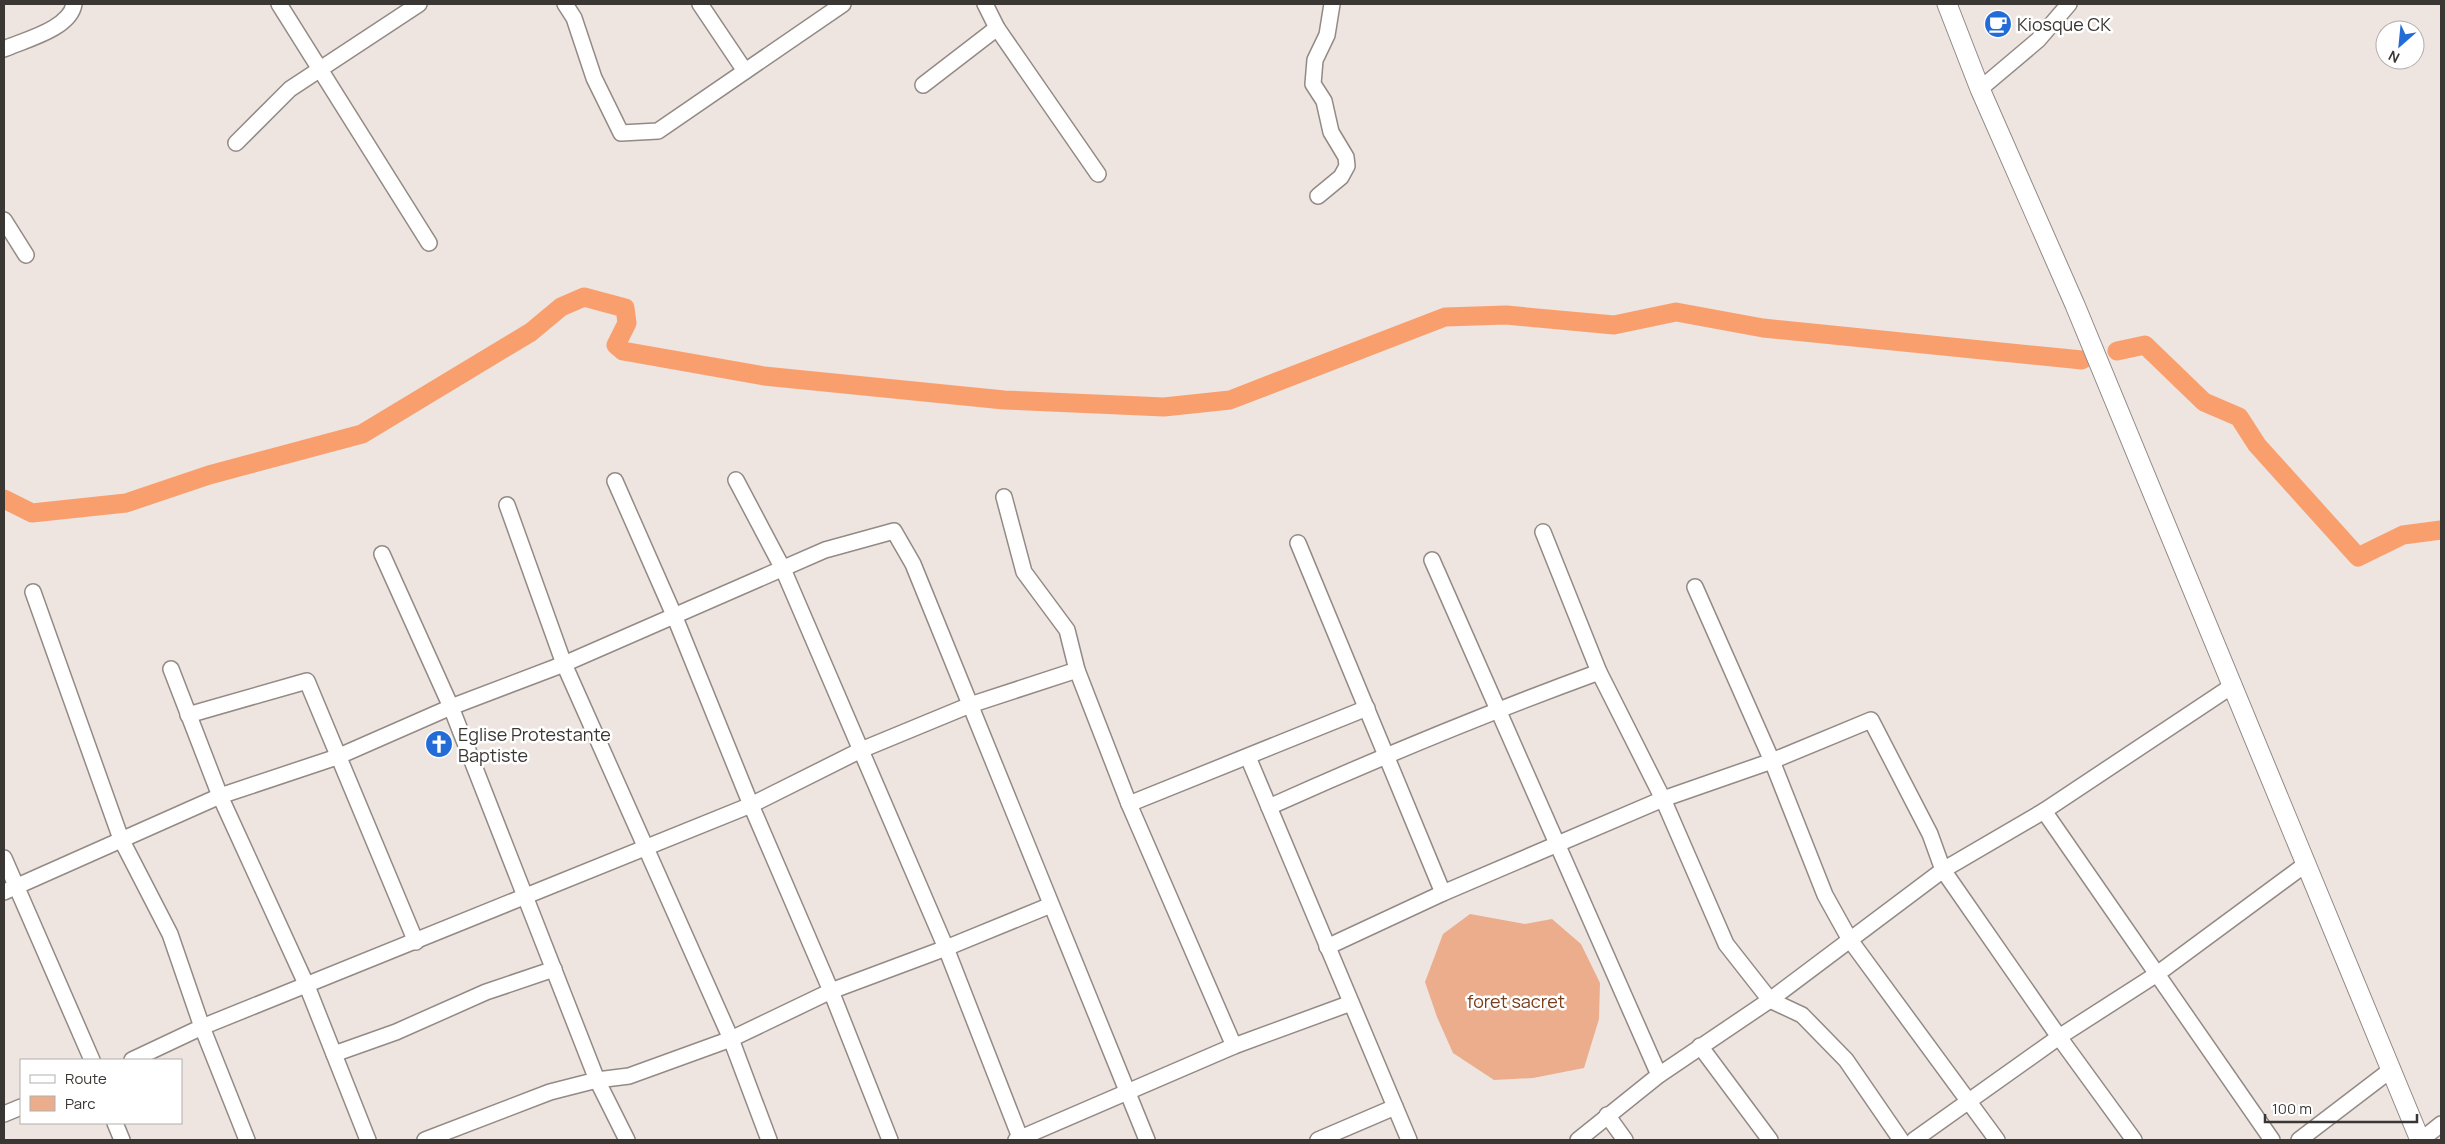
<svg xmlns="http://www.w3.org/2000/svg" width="2445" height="1144" viewBox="0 0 2445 1144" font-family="Manrope,sans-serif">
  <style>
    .green { fill: #ecad8c }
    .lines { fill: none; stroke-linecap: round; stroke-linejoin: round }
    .river { stroke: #f99f6e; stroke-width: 19 }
    .minor-casing { stroke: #938a86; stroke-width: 18 }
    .major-casing { stroke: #938a86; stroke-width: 21 }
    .minor { stroke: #fff; stroke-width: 15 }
    .major { stroke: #fff; stroke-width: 19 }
    .labels { text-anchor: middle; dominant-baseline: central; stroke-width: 5; stroke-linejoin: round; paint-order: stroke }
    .poi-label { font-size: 18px; fill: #3a3634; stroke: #fff; text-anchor: start }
    .park-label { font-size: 18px; fill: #783e1b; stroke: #fff }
  </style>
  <rect width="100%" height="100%" fill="#eee4e0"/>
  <path class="green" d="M1470 914 1525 924 1552 919 1581 944 1600 983 1599 1019 1584 1068 1533 1078 1494 1080 1453 1053 1437 1017 1425 982 1443 934Z"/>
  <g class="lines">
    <g class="river">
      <path d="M2117 351 2145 345 2204 402 2239 417 2257 445 2358 557 2403 535 2441 530"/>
      <path d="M4 499 32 513 126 503 209 475 362 434 531 332 561 307 584 297 625 308 627 323 616 345 623 351 764 376 1004 400 1164 407 1230 400 1445 317 1506 315 1614 325 1676 312 1763 328 2082 360"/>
    </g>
    <g class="minor-casing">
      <g id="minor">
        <path d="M279 4 429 243"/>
        <path d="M565 4 574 18 594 78 621 133 658 131 843 4"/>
        <path d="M700 4 745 71"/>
        <path d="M985 4 997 28 1098 174"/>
        <path d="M4 49C24 40 70 29 74 4"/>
        <path d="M923 85 997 28"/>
        <path d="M1980 89 2038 40 2069 4"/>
        <path d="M236 143 290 89 419 4"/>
        <path d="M1318 196 1341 177 1347 166 1346 157 1331 132 1324 101 1313 84 1315 60 1327 35 1332 4"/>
        <path d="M4 220 26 255"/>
        <path d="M736 480 783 569 946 948 1021 1140"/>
        <path d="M615 481 674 615 751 805 831 991 890 1140"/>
        <path d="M1004 497 1024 572 1067 630 1077 670 1129 804 1234 1046"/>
        <path d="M507 505 564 664 731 1039 769 1140"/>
        <path d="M1543 532 1599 672 1663 799 1726 944 1770 1000 1802 1015 1846 1060 1901 1140"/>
        <path d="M1298 543 1443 893"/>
        <path d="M382 554 451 707 597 1080 627 1140"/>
        <path d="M1432 560 1659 1075"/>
        <path d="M1695 587 1772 761 1825 895 1850 940 1997 1140"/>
        <path d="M33 592 121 839 170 934 202 1027 247 1140"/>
        <path d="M171 669 220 796 307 986 368 1140"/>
        <path d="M188 715 307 681 416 942"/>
        <path d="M1248 757 1409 1140"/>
        <path d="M1129 804 1367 708"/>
        <path d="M1269 807C1378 758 1487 713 1599 672"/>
        <path d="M2044 811 2272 1140"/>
        <path d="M4 858 92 1060"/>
        <path d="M4 892 220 796 337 757 451 707 564 664 825 550 894 531 913 564 1147 1140"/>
        <path d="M1327 947 1443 893 1663 799 1772 761 1871 720 1930 834 1943 870 2059 1037 2134 1140"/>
        <path d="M1700 1046 1770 1140"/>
        <path d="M334 1054 396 1032 486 992 554 969"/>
        <path d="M132 1060 202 1027 751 805 861 750 970 705 1077 670"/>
        <path d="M4 1114 21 1107"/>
        <path d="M1607 1115 1625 1140"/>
        <path d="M115 1123 122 1140"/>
        <path d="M425 1140 550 1092 597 1080 629 1076 731 1039 831 991 946 948 1051 905"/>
        <path d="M1016 1140 1234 1046 1351 1003"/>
        <path d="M1318 1140 1395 1107"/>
        <path d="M1578 1140 1659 1075 1770 1000 1943 870 2044 811 2232 686"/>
        <path d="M1914 1140 2059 1037 2157 974 2306 864"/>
        <path d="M2299 1140 2392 1069"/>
        <path d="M2421 1140 2441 1124"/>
      </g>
    </g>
    <g class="major-casing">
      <path id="major" d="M1947 4 1980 89 2075 305 2420 1140"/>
    </g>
    <use href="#minor" class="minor"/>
    <use href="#major" class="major"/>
  </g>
  <defs>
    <g id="cafe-disc" transform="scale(1.4375)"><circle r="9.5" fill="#236cd7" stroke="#fff"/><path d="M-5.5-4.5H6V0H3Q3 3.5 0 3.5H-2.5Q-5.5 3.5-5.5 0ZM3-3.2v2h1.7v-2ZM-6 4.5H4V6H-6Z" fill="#fff"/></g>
    <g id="church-disc" transform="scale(1.4375)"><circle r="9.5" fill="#236cd7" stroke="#fff"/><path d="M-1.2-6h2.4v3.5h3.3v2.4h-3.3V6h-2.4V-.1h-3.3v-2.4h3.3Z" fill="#fff"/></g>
  </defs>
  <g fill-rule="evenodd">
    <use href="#cafe-disc" x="1998" y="24"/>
    <use href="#church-disc" x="439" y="744"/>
  </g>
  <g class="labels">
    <g class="poi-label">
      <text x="2017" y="24">Kiosque CK</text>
      <text x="458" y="734">Eglise Protestante<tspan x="458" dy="21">Baptiste</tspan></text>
    </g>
    <g class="park-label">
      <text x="1516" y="1001">foret sacret</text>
    </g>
  </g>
  <rect width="2445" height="1144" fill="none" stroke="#3a3634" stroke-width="10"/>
  <rect x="20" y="1059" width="162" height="65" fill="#ffffff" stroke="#b0afae"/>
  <rect x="30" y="1075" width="25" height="8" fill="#ffffff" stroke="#b0afae"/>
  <text x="65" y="1084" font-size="15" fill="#3a3634">Route</text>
  <rect x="30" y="1096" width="25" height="15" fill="#ecad8c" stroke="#b0afae"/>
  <text x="65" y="1109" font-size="15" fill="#3a3634">Parc</text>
  <g transform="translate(2400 45) rotate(207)"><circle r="24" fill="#ffffff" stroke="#b0afae"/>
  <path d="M0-4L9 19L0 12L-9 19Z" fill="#236cd7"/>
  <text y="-8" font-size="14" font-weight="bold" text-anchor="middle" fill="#3a3634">N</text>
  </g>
  <path d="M2265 1114v8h152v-8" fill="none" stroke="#3a3634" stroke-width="2.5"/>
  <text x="2272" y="1114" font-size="15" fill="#3a3634" stroke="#ffffff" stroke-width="4" paint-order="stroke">100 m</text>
</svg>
